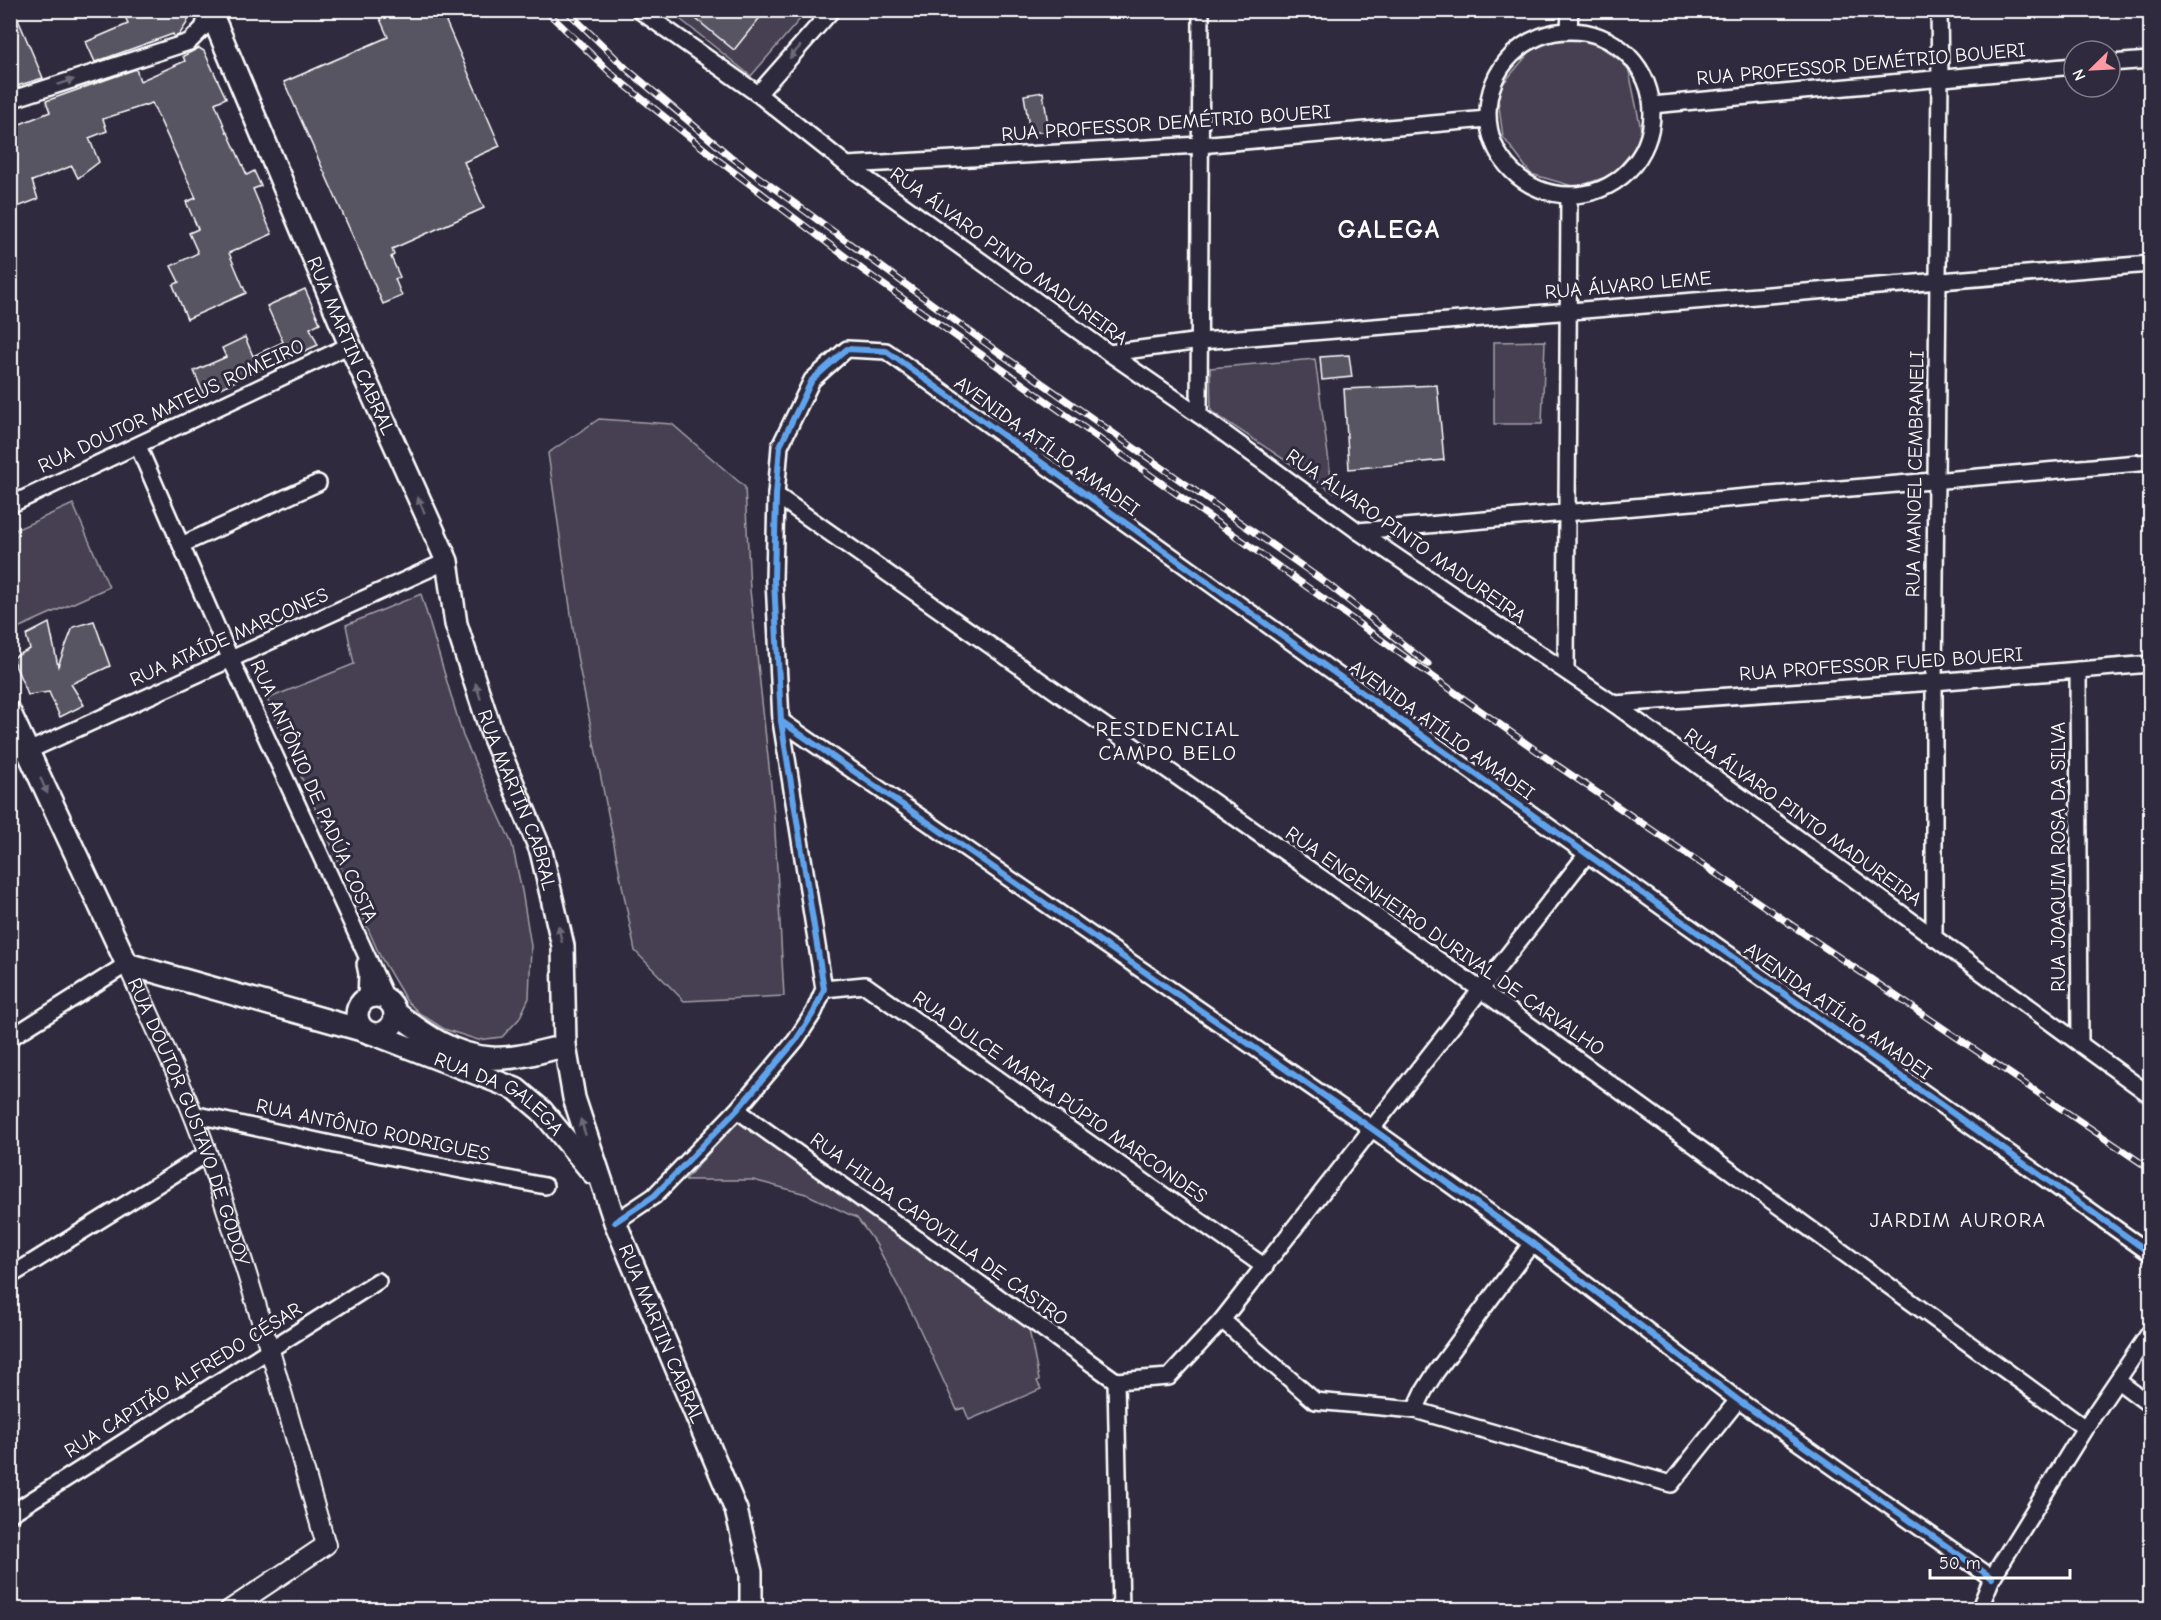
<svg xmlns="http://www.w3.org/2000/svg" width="2161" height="1620" viewBox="0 0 2161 1620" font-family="'Comic Neue',sans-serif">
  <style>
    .green { fill: #464152; stroke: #a2a0a8; stroke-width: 1.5 }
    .building { fill: #595564; stroke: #fff; stroke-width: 1.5 }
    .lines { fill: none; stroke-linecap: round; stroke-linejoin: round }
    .minor-casing { stroke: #fff; stroke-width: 20 }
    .tertiary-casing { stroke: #fff; stroke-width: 22 }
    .secondary-casing { stroke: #fff; stroke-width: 26 }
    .minor { stroke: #2f2a3d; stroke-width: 15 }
    .tertiary { stroke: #2f2a3d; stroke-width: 18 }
    .secondary { stroke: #2f2a3d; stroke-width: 21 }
    .rail-casing { stroke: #fff; stroke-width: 7 }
    .rail { stroke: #2f2a3d; stroke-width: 4.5; stroke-dasharray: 14; stroke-linecap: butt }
    .cycleway-casing { stroke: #2f2a3d; stroke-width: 10 }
    .cycleway { stroke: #60a3ed; stroke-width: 6 }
    .oneway { fill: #6d6a77 }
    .labels { text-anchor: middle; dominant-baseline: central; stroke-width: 6; stroke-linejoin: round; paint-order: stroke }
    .street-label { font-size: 20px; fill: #fff; stroke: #2f2a3d }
    .neighbourhood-label { font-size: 21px; letter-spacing: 1.5px; fill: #fff; stroke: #2f2a3d }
    .district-label { font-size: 26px; font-weight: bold; letter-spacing: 1.5px; fill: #fff; stroke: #2f2a3d }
  </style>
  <rect width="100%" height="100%" fill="#2f2a3d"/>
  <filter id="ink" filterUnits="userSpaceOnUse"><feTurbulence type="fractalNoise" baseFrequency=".0167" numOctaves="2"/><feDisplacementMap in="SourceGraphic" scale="12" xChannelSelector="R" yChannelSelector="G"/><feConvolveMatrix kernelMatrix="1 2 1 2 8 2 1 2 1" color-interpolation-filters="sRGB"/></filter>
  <g filter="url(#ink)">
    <g class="green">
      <path d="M670 11H807L751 76Z"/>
      <path d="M1591 40 1628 66 1643 139 1612 175 1576 187 1531 174 1503 137 1497 91 1539 41Z"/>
      <path d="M1545 341 1542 424H1494V342Z"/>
      <path d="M1315 359 1333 492 1211 411 1210 368Z"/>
      <path d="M599 419 672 424 745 487 750 590 774 813 784 996 684 1001 635 951 577 656 548 453Z"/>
      <path d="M73 504 109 587 11 631V532Z"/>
      <path d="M421 594 463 736 512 844 522 891 531 946 529 998 519 1019 502 1037 478 1040 444 1029 419 1013 406 1000 380 956 267 699 354 664 346 625Z"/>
      <path d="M738 1120 1029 1329 1039 1380 1037 1381 1041 1389 969 1420 964 1408 957 1410 915 1319 876 1244 857 1218 806 1194 753 1180H685Z"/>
    </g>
    <g class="building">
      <path d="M10 10H14L43 78 10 88Z"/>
      <path d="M123 10H191L187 23 179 35 174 37 173 34 95 62 86 42 128 24Z"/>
      <path d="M376 10H441L500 146 464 162 484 208 392 249 394 255 391 257 400 277 395 279 402 296 383 304 284 82 388 37Z"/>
      <path d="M685 10H766L734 50Z"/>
      <path d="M199 48 204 51 226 98 215 103 227 133H228L247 175 254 171 261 186 253 189 272 234 229 253 246 293 187 319 173 285 179 282 171 266 198 253 189 233 198 229 186 202 196 198 152 103 103 119 107 131 89 138 99 162 78 178 72 166 32 181 38 199 10 210V128L50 112 46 101 136 69 140 81 185 61 183 56Z"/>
      <path d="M1043 92 1049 131 1030 133 1024 95Z"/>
      <path d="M305 289 320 323 310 328 318 345 204 395 194 371 226 357 222 348 245 337 253 356 283 342 267 306Z"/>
      <path d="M1349 355 1352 377 1322 380 1320 357Z"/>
      <path d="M1437 385 1444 460 1349 469 1344 389Z"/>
      <path d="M94 621 110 666 71 684 84 705 60 717 49 692 28 695 12 658 30 649 26 635 49 623 58 666 73 627Z"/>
    </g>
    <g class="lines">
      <g class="minor-casing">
        <g id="minor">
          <path d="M639 10 758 94 847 165 1109 353 1199 415 1358 531 1614 704 2150 1095"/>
          <path d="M1569 30 1570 10"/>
          <circle cx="1570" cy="113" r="82"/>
          <path d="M2110 63 2150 60"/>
          <path d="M758 94 832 10"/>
          <path d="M10 100 189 42 203 28 209 10"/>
          <path d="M1652 105 2074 66"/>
          <path d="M847 165 1200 145 1487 119"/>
          <path d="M1109 353 1201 341 2150 264"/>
          <path d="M1199 415 1201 10"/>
          <path d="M138 446 231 660 386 998"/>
          <path d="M776 495 1481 990 2085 1428"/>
          <path d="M10 505 350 345"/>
          <path d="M1358 531 2150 462"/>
          <path d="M181 545 318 483"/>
          <path d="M2078 670 2080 1044"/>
          <path d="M1566 671 1569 196"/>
          <path d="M1614 704 1934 682 2150 664"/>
          <path d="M781 721 1371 1128 1532 1243 1738 1400 1992 1578"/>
          <path d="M28 751 447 561"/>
          <path d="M1934 938V682L1940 77 1939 10"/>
          <path d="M365 964 367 974 366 998"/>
          <path d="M824 989 865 985 1265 1267"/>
          <path d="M10 1038 127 964"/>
          <path d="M737 1110 1116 1381"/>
          <path d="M193 1114 382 1155 545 1186"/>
          <path d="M615 1222 654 1196 737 1110 796 1040 814 1012 824 989 781 721 774 580 776 495 780 446 812 380 847 349 886 351 1587 854 2150 1253"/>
          <path d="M1532 1243 1436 1372 1424 1391 1415 1410 1671 1484 1738 1400"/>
          <path d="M10 1276 208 1153"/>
          <path d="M1222 1320 1315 1401 1415 1410"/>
          <path d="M1116 1381 1169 1377 1222 1320 1587 854"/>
          <path d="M1116 1381 1121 1610"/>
          <path d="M2118 1381 2150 1405"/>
          <path d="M10 1514 378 1281"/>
          <path d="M1979 1610 1992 1578 2085 1428 2150 1332"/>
        </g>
      </g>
      <g class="tertiary-casing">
        <g id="tertiary">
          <path id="s1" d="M127 964C154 1026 185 1088 207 1152 252 1281 288 1414 326 1545L229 1610"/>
        </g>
      </g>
      <g class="secondary-casing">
        <g id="secondary">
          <path id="s2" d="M210 10 350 345 447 561 456 624 491 731 541 851 563 946 565 1046 574 1098 615 1222 736 1510 751 1572V1610"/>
          <path d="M10 713 127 964 365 1031"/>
          <circle cx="376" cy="1015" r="19"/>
          <path d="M395 1012C423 1034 454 1056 491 1058 515 1060 541 1051 565 1046"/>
          <path id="s3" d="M374 1034 516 1089 542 1111 593 1173"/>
        </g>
      </g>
      <use href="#minor" class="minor"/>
      <use href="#tertiary" class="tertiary"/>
      <use href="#secondary" class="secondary"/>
      <g class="rail-casing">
        <g id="rail">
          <path d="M545 10 615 77 718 160 863 270 1558 766 2150 1169"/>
          <path d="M566 10 628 70 730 156 998 352 1329 585 1428 664"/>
        </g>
      </g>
      <use href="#rail" class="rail"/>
      <g class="cycleway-casing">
        <g id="cycleway">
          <path d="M781 721 1371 1128 1532 1243 1738 1400 1992 1578"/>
          <path d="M615 1222 654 1196 737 1110 796 1040 814 1012 824 989 781 721 774 580 776 495 780 446 812 380 847 349 886 351 1587 854 2150 1253"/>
        </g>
      </g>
      <use href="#cycleway" class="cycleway"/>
    </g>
    <defs><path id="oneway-solid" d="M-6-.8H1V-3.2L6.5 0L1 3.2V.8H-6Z" transform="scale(1.5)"/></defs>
    <g class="oneway">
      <use href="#oneway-solid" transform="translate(795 52) rotate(131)"/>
      <use href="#oneway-solid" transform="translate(66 82) rotate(-18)"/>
      <use href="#oneway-solid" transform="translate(421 505) rotate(-114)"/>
      <use href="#oneway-solid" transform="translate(478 691) rotate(-108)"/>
      <use href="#oneway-solid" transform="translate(44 786) rotate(65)"/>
      <use href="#oneway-solid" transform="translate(560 934) rotate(-103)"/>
      <use href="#oneway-solid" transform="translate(583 1127) rotate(-108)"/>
    </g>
  </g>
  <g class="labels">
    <g class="street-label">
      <text transform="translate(1861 64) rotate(-5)">RUA PROFESSOR DEMÉTRIO BOUERI</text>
      <text transform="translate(1166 123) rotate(-4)">RUA PROFESSOR DEMÉTRIO BOUERI</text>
      <text transform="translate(1009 256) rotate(36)">RUA ÁLVARO PINTO MADUREIRA</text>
      <text transform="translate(1628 285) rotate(-5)">RUA ÁLVARO LEME</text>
      <text stroke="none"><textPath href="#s2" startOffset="364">RUA MARTIN CABRAL</textPath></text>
      <text transform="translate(171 406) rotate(-25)">RUA DOUTOR MATEUS ROMEIRO</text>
      <text transform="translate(1047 446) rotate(36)">AVENIDA ATÍLIO AMADEI</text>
      <text transform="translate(1915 474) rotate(-89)">RUA MANOEL CEMBRANELI</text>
      <text transform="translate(1406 536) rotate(35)">RUA ÁLVARO PINTO MADUREIRA</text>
      <text transform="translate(229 637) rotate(-24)">RUA ATAÍDE MARCONES</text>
      <text transform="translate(1881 664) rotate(-4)">RUA PROFESSOR FUED BOUERI</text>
      <text transform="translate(1442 730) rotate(36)">AVENIDA ATÍLIO AMADEI</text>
      <text transform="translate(314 791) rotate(66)">RUA ANTÔNIO DE PADÚA COSTA</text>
      <text stroke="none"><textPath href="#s2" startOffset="850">RUA MARTIN CABRAL</textPath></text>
      <text transform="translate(1803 817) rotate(36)">RUA ÁLVARO PINTO MADUREIRA</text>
      <text transform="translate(2058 857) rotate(-90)">RUA JOAQUIM ROSA DA SILVA</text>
      <text transform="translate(1445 941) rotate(35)">RUA ENGENHEIRO DURIVAL DE CARVALHO</text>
      <text transform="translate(1838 1011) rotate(35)">AVENIDA ATÍLIO AMADEI</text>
      <text stroke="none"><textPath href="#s3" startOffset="140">RUA DA GALEGA</textPath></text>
      <text transform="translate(1060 1097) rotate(35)">RUA DULCE MARIA PÚPIO MARCONDES</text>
      <text stroke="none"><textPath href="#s1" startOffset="170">RUA DOUTOR GUSTAVO DE GODOY</textPath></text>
      <text transform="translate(373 1130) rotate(12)">RUA ANTÔNIO RODRIGUES</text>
      <text transform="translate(939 1229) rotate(36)">RUA HILDA CAPOVILLA DE CASTRO</text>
      <text stroke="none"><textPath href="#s2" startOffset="1408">RUA MARTIN CABRAL</textPath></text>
      <text transform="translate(183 1380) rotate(-32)">RUA CAPITÃO ALFREDO CÉSAR</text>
    </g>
    <g class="neighbourhood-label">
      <text x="1168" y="729">RESIDENCIAL<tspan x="1168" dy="24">CAMPO BELO</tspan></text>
      <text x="1958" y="1220">JARDIM AURORA</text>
    </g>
    <g class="district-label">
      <text x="1389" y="230">GALEGA</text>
    </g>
  </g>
  <rect width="2161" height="1620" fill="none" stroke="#2f2a3d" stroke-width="36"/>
  <rect x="18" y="18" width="2125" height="1584" fill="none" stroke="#fff" stroke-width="2" filter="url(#ink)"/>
  <g transform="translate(2092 69) rotate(246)"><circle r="28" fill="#2f2a3d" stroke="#827f8b" stroke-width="1.5"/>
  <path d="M0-4.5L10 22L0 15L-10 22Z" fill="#ff9aa2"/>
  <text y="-9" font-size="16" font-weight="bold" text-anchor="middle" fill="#ffffff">N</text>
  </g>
  <path d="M1930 1569v9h140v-9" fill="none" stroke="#ffffff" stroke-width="3"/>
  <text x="1939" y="1569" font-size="18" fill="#ffffff" stroke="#2f2a3d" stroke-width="4.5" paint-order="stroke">50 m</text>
</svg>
